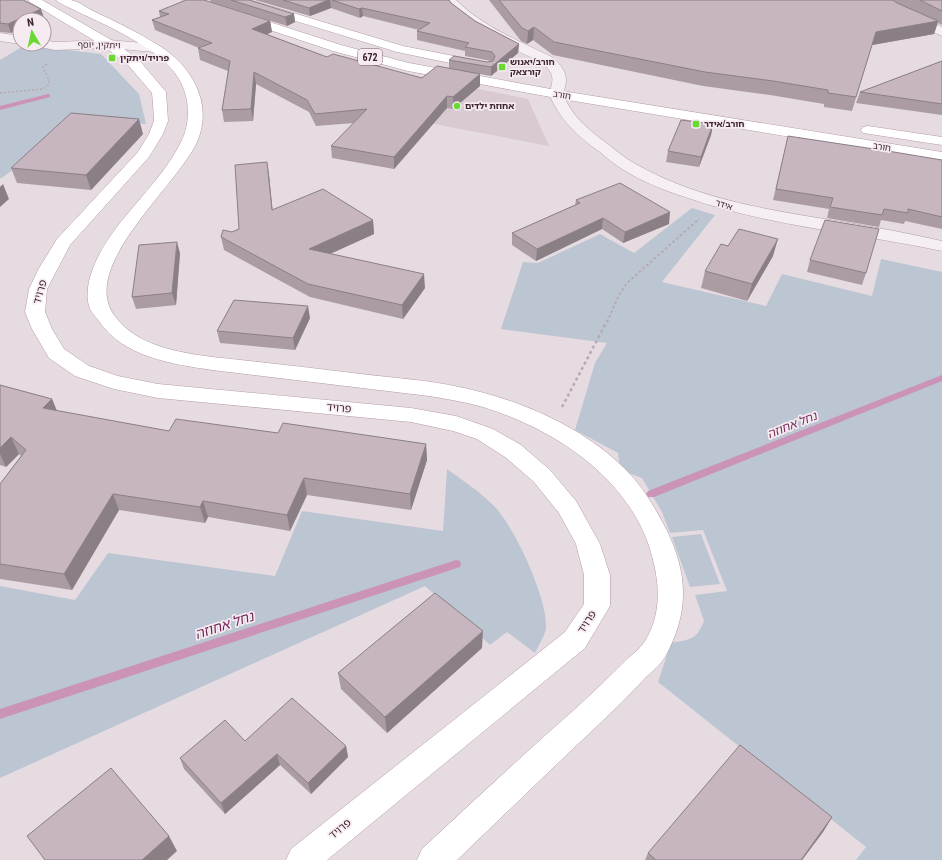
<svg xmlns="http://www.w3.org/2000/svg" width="942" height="860" viewBox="0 0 942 860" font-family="'Roboto Condensed','Noto Sans Hebrew',sans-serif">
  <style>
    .built { fill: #d9c9d2 }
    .green { fill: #bcc5d2 }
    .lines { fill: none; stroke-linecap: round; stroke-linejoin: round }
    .stream { fill: #cb93b8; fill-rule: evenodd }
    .minor-casing { stroke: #b1a0aa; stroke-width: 1 }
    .major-casing { stroke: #b49aa9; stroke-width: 1 }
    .path-far2 { stroke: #b7a9b1; stroke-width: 1.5; stroke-dasharray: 2 2; stroke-linecap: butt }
    .path-far1 { stroke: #b7a9b1; stroke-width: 2; stroke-dasharray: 2.5 2.5; stroke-linecap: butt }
    .path { stroke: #b7a9b1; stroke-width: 2.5; stroke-dasharray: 3 3; stroke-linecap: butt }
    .minor { fill: #f5eef2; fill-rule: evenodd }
    .major { fill: #fff; fill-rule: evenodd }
    .wall { fill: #ab9ca4 }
    .shaded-wall { fill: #8b7f86 }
    .building { fill: #c7b5bf; stroke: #8b7f86 }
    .poi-dot { fill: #6bd934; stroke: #f5ebf1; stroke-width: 1.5 }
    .labels { text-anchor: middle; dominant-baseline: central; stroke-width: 3.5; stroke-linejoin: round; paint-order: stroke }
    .far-street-label { font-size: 9px; fill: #3e2433; stroke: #f5ebf1 }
    .far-poi-label { font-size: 9px; font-weight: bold; fill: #3e2433; stroke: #f5ebf1; text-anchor: start }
    .shield { fill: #f5ebf1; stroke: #75606c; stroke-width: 1 }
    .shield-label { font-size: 10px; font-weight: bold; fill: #3e2433 }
    .street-label { font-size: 11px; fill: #3e2433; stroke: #f5ebf1 }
    .water-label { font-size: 12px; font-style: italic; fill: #752b5a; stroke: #f5ebf1 }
    .near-water-label { font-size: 14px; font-style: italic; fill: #752b5a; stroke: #f5ebf1 }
  </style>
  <rect width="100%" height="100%" fill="#e7dbe2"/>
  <path class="built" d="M414 76 528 99 549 146 377 113Z"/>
  <g class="green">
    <path d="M25 45 101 54 139 94 146 124 77 119 2 178H0V60Z"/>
    <path d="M692 208 715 215 662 282 766 306 782 274 872 296 881 259 942 272V860H856L866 847 658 682 671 643C690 639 696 641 704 621L695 595 727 591 703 530 670 533 662 512 642 478 620 470 618 453 575 430 595 363 607 343 501 329 523 262 538 263 600 234 634 253Z"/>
    <path d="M447 469C462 480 479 491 493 505 514 525 548 599 546 628 545 636 538 646 535 653L507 632 490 645 425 586 0 778V586L75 600 108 553 275 576 302 511 443 531Z"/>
    <path d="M701 534 720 584 690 587 672 537Z"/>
  </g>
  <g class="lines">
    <g class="stream">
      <path d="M48 94 50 95V97L0 110V106Z"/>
      <path d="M942 375V381L654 497H648L646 494 648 491Z"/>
      <path d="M456 560 460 561 461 564 460 567 0 719V709Z"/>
    </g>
    <g class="minor-casing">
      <g id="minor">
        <path d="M443 0H456C482 26 519 41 552 57 566 70 569 76 563 94 572 117 590 131 609 145 617 151 625 158 634 163 699 201 776 211 849 223 880 228 911 234 942 241V251C857 233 768 226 685 197 663 190 641 181 622 169 614 164 607 158 600 152 578 137 559 119 549 94 554 79 555 74 542 63 512 47 464 29 443 0Z"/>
        <path d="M872 0H887L942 27V36L894 14Z"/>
        <path d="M0 33 20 36V44L0 41Z"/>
        <path d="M44 40 55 42 109 40 154 44 158 45 160 48 158 51 154 52 109 48 55 50 40 47 38 44H44Z"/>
      </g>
    </g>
    <g class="major-casing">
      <g id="major">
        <path d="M28 0H42L113 41 139 60 166 92 168 121 163 134 149 157 70 245 47 289 45 312 52 329 64 349 89 366 118 376 158 384 411 408 456 416 493 429 521 445 550 470 576 501 600 544 610 575V606L585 648 327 860H286L291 849 565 632 584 604V575L576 544 559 513 534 482 505 457 477 439 453 431 411 422 158 398 114 389 75 376 49 358 32 329 25 312 29 289 38 270 57 239 138 152 149 134 154 121 153 104 152 93 129 66 105 47 30 2Z"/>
        <path d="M56 0C61 0 67 0 71 0 79 2 86 7 93 11 115 21 137 32 158 45 191 65 214 103 197 142 177 186 79 266 114 315 136 346 177 352 212 357 261 362 311 368 361 374 394 378 427 380 459 387 518 399 582 426 625 469 642 486 654 506 665 527 688 572 690 612 665 657 660 665 653 671 646 677 630 694 613 711 596 727 549 771 503 816 457 860H417L422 849C472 802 523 755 574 710 592 694 609 677 626 660 633 654 640 649 645 641 660 617 660 590 654 564 637 483 558 430 483 407 465 402 447 399 429 396L212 370C172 364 123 357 99 321 96 317 90 311 89 306 86 295 88 282 92 271 110 221 158 189 181 142 191 123 190 97 179 79 160 45 92 20 58 2Z"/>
        <path d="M183 0H201L341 45 409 63 556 90 942 152V162L556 98 408 71 333 51 185 2Z"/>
        <path d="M232 0H250L403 46 479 61 484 62 486 65 484 68 479 69 397 52 234 2Z"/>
        <path d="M868 126 942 137V145L863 133 861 130 863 127Z"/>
      </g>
    </g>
    <path class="path-far2" d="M0 93 43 89 48 85 49 80 43 67 47 64"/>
    <path class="path-far1" d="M607 322 619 295 627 283 699 219"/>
    <path class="path" d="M562 407 607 321"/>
    <use href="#minor" class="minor"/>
    <use href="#major" class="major"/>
  </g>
  <g class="wall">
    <path d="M0 0 44 18 40 20H20L11 33 0 32Z"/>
    <path d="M210 0H249L294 14 295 22 287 26 211 2Z"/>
    <path d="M255 0H449L451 3 475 21 519 44 518 53 491 76 480 74V86L453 109 447 108 394 169 332 158 331 146 354 123 316 126 309 112 256 84 253 121 224 122 222 110 228 71 200 60 198 48H199L155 30 152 20 160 17 159 11 270 21 272 32 267 34 327 57 422 78 449 69V60L487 62 491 61 465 56V51L417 40V31L419 30 363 16 360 18 331 8 310 16Z"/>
    <path d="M489 0H942V25L938 23 934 34 872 45 852 111 824 107V104L770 95 703 86 553 55 533 40 527 44 521 41Z"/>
    <path d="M942 61V115L856 103 860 92Z"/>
    <path d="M713 124 711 135 699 167 666 162 668 151Z"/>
    <path d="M143 134 91 190 17 183 11 168Z"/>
    <path d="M788 136 942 160V229L905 221 904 224 881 220 879 227 827 218 829 209 773 200Z"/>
    <path d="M269 175 272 210 373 220 374 234 330 254 425 288 403 319 310 297 224 250 221 237 232 232 239 229Z"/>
    <path d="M576 200 669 224 623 243 602 229 536 261 512 245V233L575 205Z"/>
    <path d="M728 246 773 256 747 301 701 288 705 271Z"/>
    <path d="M180 253 176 305 136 309 132 297Z"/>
    <path d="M810 260 866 273 862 285 807 272Z"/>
    <path d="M310 318 295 350 220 343 217 331Z"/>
    <path d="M0 385 52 399 57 411 169 431 278 433 426 444 427 460 411 510 307 495 290 531 208 517 205 523 119 510 72 590 0 579V484L21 456 19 454 6 467 0 465Z"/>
    <path d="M482 648 387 733 341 689 338 673Z"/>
    <path d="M245 741 346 746 348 757 311 794 280 765 225 814 184 769 180 758Z"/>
    <path d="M832 817 823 832 802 860H645L648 853Z"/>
  </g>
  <g class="shaded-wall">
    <path d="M328 0H330L331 8 310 16 309 8Z"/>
    <path d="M362 8 363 16 360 18 359 9Z"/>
    <path d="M41 9 44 18 40 20H20V29L11 33 8 24Z"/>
    <path d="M294 14 295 22 287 26 285 17Z"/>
    <path d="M270 21 272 32 254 40 252 29Z"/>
    <path d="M938 21 934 34 872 45 852 111 876 32Z"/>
    <path d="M534 27 533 40 527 44 528 31Z"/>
    <path d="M519 44 518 53 491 76V67Z"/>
    <path d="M254 72 256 84 253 121 251 109Z"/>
    <path d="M480 74V86L453 109V97Z"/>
    <path d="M447 96V108L394 169V157Z"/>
    <path d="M139 119 143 134 91 190 86 175Z"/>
    <path d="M713 124 711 135 699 167 701 157Z"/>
    <path d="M267 162 269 175 274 224 272 210Z"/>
    <path d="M3 184 9 199 0 207V187Z"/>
    <path d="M670 212 669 224 623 243 625 232Z"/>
    <path d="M603 218 602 229 536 261 537 249Z"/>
    <path d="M373 220 374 234 310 263 309 249Z"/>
    <path d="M778 239 773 256 747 301 752 284Z"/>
    <path d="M177 242 180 253 176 305 172 293Z"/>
    <path d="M424 274 425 288 403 319 402 305Z"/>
    <path d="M308 306 310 318 295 350 293 338Z"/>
    <path d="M52 399 59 416 43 408Z"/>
    <path d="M11 437 19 454 6 467 0 454V448Z"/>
    <path d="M426 444 427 460 411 510 410 494Z"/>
    <path d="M304 478 307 495 290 531 287 515Z"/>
    <path d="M113 494 119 510 72 590 64 574Z"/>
    <path d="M203 501 208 517 205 523 200 507Z"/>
    <path d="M483 631 482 648 387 733 385 717Z"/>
    <path d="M346 746 348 757 311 794 308 783Z"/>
    <path d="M277 754 280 765 225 814 221 803Z"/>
    <path d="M832 817 823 832 802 860H801Z"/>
    <path d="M169 836 177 851 167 860H142Z"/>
  </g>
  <g class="building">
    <path d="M0 0H23L41 9 8 24 0 23Z"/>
    <path d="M186 0H204L270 21 252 29 327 57 333 54 422 78 437 66 480 74 453 97 447 96 394 157 331 146 367 109 315 114 307 100 254 72 251 109 222 110 230 61 198 48 212 43 152 20 169 14 159 11Z"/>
    <path d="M231 0H249L294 14 285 17Z"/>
    <path d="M283 0H328L309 8Z"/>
    <path d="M332 0H449L451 3 475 21 519 44 491 67 449 60 454 56 487 62 493 61 495 56 492 52 465 47 469 43 417 31 430 23 362 8 359 9Z"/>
    <path d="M499 0H893L897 3 938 21 876 32 856 97 828 93V90L773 81 705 72 554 42 534 27 528 31 522 28Z"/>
    <path d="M920 0H942V11Z"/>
    <path d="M942 61V104L860 92Z"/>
    <path d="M71 113 139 119 86 175 11 168Z"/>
    <path d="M681 120 713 124 701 157 668 151Z"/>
    <path d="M788 136 894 152 942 160V217L908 209V213L884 209 882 215 830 207 833 198 776 189Z"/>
    <path d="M267 162 272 210 323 189 373 220 309 249 424 274 402 305 308 284 221 237 223 230 232 232 239 229 235 165Z"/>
    <path d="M620 183 670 212 625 232 603 218 537 249 512 233 580 203 576 200Z"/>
    <path d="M825 220 879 229 866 273 810 260Z"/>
    <path d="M739 229 778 239 752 284 705 271 721 244 728 246Z"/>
    <path d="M177 242 172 293 132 297 139 245Z"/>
    <path d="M234 300 308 306 293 338 217 331Z"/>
    <path d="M0 385 52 399 43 408 169 431 176 419 278 433 283 423 426 444 410 494 304 478 287 515 203 501 200 507 113 494 64 574 0 564V484L26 450 11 437 0 448Z"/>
    <path d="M435 593 483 631 385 717 338 673Z"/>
    <path d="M292 698 346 746 308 783 277 754 221 803 180 758 225 720 245 741Z"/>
    <path d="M740 745 832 817 801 860H656L648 853Z"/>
    <path d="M111 768 169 836 142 860H45L27 836Z"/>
  </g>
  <g class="poi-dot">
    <rect x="108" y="54" width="8" height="8" rx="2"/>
    <rect x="498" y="63" width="8" height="8" rx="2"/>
    <circle cx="457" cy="106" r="4"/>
    <rect x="692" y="120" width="8" height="8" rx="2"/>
  </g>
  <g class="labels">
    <g class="far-street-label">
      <text transform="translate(99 45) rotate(1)">ויתקין, יוסף</text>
      <text transform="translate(562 95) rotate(10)">חורב</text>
      <text transform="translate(882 147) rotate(9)">חורב</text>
      <text transform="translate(724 205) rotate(17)">אידר</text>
    </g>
    <g class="far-poi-label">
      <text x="120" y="58">פרויד/ויתקין</text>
      <text x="510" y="62">חורב/יאנוש<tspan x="510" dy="10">קורצאק</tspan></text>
      <text x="465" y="106">אחוזת ילדים</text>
      <text x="704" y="124">חורב/אידר</text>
    </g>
    <rect class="shield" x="358" y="49" width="24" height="16" rx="3"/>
    <g class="shield-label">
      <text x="370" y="57">672</text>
    </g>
    <g class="street-label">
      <text transform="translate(40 292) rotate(-74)">פרויד</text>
      <text transform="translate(339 408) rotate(5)">פרויד</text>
      <text transform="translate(587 622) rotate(-57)">פרויד</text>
      <text transform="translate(340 829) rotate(-39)">פרויד</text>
    </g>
    <g class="water-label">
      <text transform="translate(792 425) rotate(-22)">נחל אחוזה</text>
    </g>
    <g class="near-water-label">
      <text transform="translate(224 625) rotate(-18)">נחל אחוזה</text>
    </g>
  </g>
  <g transform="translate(32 32) rotate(351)"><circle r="19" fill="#f5ebf1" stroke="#ac9ba5"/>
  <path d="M0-3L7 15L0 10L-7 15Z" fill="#6bd934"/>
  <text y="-6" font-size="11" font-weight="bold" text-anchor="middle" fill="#3e2433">N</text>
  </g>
</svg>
